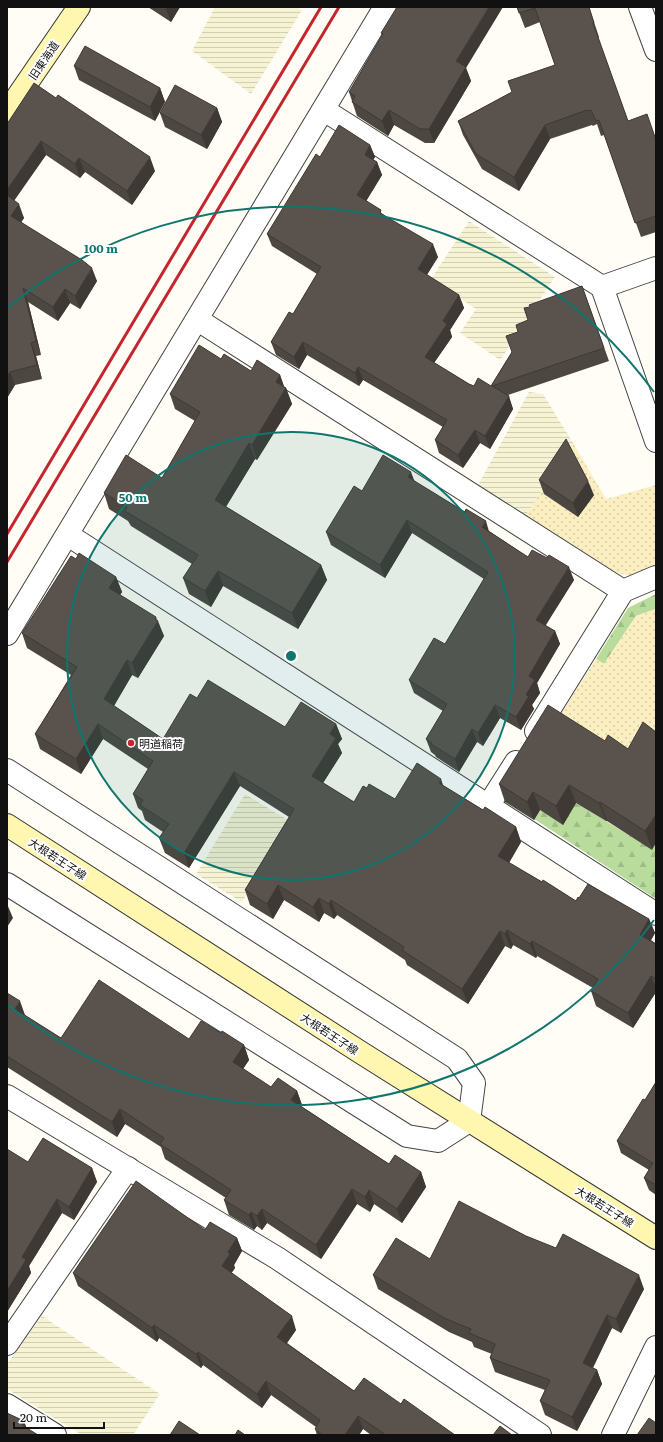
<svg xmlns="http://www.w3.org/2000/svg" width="663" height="1442" viewBox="0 0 663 1442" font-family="Literata,'Noto Sans JP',serif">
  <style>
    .farmland { fill: url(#farmland-rules) }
    .forest { fill: url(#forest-firs) }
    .sand { fill: url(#sand-dots) }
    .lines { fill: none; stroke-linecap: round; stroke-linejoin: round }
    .street-casing { stroke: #444; stroke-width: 24 }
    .secondary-casing { stroke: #333; stroke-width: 24 }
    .street { stroke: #fff; stroke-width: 22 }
    .secondary { stroke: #fff6b0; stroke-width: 22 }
    .rail { stroke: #c4262e; stroke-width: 3 }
    .wall { fill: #4d4742 }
    .shaded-wall { fill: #3f3936 }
    .building { fill: #5a524d; stroke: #3f3936 }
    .ring { fill: none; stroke: #0f766e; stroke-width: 2 }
    .poi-dot { fill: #c4262e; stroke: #fff; stroke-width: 1.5 }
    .labels { text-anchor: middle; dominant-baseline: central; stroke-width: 4; stroke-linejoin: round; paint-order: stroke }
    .street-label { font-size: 11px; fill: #111; stroke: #fff }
    .poi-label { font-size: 11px; fill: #111; stroke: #fff; text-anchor: start }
    .centre { fill: #0f766e; stroke: #fff; stroke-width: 2 }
    .ring-label { font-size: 12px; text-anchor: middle; font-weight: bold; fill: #0f766e; stroke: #fff; stroke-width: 4; stroke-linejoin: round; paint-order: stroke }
  </style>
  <defs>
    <pattern id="farmland-rules" width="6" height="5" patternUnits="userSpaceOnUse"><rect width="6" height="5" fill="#f6f3d4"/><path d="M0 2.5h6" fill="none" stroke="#d2cfb5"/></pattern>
    <pattern id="forest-firs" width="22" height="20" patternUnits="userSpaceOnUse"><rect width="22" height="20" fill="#b9dc9c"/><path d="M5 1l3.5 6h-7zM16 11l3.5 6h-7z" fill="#9ebc85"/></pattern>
    <pattern id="sand-dots" width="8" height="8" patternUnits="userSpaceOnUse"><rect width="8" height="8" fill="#fbeec1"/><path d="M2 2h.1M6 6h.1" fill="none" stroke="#d6cba5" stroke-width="1.8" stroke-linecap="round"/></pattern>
  </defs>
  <rect width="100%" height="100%" fill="#fffdf5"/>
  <g class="farmland">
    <path d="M215 7H296L302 10 251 94 192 51Z"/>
    <path d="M469 221 555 277 500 360 460 333 476 309 431 279Z"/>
    <path d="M529 392 543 394 573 443 526 515 478 485Z"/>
    <path d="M245 794 291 822 242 902 196 874Z"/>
    <path d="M42 1316 160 1394 133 1435H82L7 1389V1364Z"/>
  </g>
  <g class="forest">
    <path d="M656 594V609L636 616 604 664 596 659 628 608Z"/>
    <path d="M510 792 563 824 576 803 652 849 656 843V899L513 805Z"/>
  </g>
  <g class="sand">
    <path d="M573 443 606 499 656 485V566L631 576 617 573 526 515Z"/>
    <path d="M656 609V745L614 825 606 821 637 768 615 754 582 807 576 803 555 723 596 659 604 664 636 616Z"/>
  </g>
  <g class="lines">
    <g class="street-casing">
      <g id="street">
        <path d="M640 7 656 50"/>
        <path d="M324 110 602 287 656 441"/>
        <path d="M602 287 656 268"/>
        <path d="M198 320 623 591"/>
        <path d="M68 535 656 914"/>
        <path d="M7 634 385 7"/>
        <path d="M536 731 623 591 656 577"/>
        <path d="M7 770 457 1059 474 1083 469 1121 438 1141 407 1136 7 884"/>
        <path d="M488 806 516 762"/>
        <path d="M7 1096 277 1258 540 1435"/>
        <path d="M7 1344 128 1168"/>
        <path d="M7 1405 55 1435"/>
        <path d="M613 1435 656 1347"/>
      </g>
    </g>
    <g class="secondary-casing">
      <g id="secondary">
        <path d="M7 112 79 7"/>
        <path d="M7 825 360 1052 656 1238"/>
      </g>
    </g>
    <use href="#street" class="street"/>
    <use href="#secondary" class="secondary"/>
    <g class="rail">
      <path d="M7 534 321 7"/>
      <path d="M7 562 339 7"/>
    </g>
  </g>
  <g class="wall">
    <path d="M148 7H180L171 22Z"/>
    <path d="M517 7H589L599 37 598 38 628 121 656 140V232L641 237 604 135 601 136 597 124 593 126 592 125 550 139 519 191 482 169 463 135 458 121 512 92 555 65 540 22 525 28Z"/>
    <path d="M381 33 466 68 471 81 434 143H425L394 125 388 136 357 116 349 92 382 36Z"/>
    <path d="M74 66 160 88 165 102 155 121 79 80Z"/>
    <path d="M217 108 222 122 207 149 165 127 160 113Z"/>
    <path d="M7 124 155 171 132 205 85 172 80 178 46 155 14 201 24 218 21 222 97 281 80 309 70 303 58 321 28 302 41 355 36 356 42 379 15 385 7 398Z"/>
    <path d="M370 145 375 157 373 160 377 162 382 175 366 201 438 257 427 275 459 295 464 308 450 330 452 337 434 363 469 384 474 386H491L512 352 518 332 528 320 582 286 609 361 508 395 513 409 490 449 480 443 463 468 439 453 435 440 443 427 363 380 359 386 307 355 299 369 276 355 271 342 293 314 317 274 272 246 267 234 320 157Z"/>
    <path d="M221 359 251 371 280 375 284 387 286 388 292 404 257 460 255 459 226 507 321 565 327 580 298 629 223 586 211 607 189 594 183 578 192 564 131 526 128 521 109 509 104 493 162 478 195 421 175 409 170 394Z"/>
    <path d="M539 480 594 495 578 517 544 494Z"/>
    <path d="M414 481 528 557 574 580 545 625 555 631 560 644 537 683 540 693 532 705 534 709 521 730 500 718 483 746 477 742 459 772 436 757 435 755 431 752 426 739 443 711 414 693 409 680 445 644 484 579 412 533 385 578 331 545 326 532 362 491Z"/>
    <path d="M76 559 116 577 122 592 120 595 157 621 164 636 138 678 132 675 114 706 163 739 197 698 285 727 336 724 342 739 338 744 342 753 323 783 354 802 367 788 395 799 444 786 483 810 516 827 521 842 509 863 576 901 579 898 649 919 655 933 651 940 656 944V992L633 1028 596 1006 591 991 593 988 537 956 536 958 513 945 511 949 505 946 468 1004 407 965 405 960 337 915 334 919 324 913 319 922 284 900 273 919 250 905 245 890 289 817 240 786 189 868 165 853 159 838 163 832 145 820 142 811 138 808 133 794 148 769 103 739 81 774 40 749 35 734 71 675 27 648 22 633Z"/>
    <path d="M605 741 628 749 652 850 607 821H606L576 803 563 825 540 810 534 820 505 802 499 784Z"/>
    <path d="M7 993 25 1016 61 1038 189 1039 221 1033 244 1045 249 1060 243 1069 271 1087 297 1091 302 1105 301 1106 389 1164 421 1172 426 1187 402 1223 374 1204 370 1212 357 1204 321 1259 267 1223 262 1230 257 1226 254 1230 229 1215 224 1200 226 1198 165 1159 161 1147 125 1124 117 1137 7 1067Z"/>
    <path d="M656 1082V1195L649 1190 644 1178 649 1170 621 1153 617 1141 645 1100Z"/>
    <path d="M28 1162 92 1168 97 1182 74 1220 62 1213 29 1266 31 1273 7 1312Z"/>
    <path d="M205 1230 237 1238 242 1251 234 1265 235 1268 231 1273 296 1330 287 1343 354 1391 401 1404 455 1435H371L363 1429 359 1435H323L316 1427 271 1395 262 1408 203 1365 201 1368 159 1338 157 1342 78 1286 73 1273Z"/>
    <path d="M526 1236 644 1289 621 1333 612 1328 593 1368 597 1370 602 1384 577 1431 545 1415 540 1401 545 1390 495 1372 490 1358 492 1354 474 1347 472 1342 449 1332 378 1289 373 1275 430 1259Z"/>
    <path d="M315 1429 323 1435H317Z"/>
  </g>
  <g class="shaded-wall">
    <path d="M168 7H180L171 22 166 9Z"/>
    <path d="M489 7H503L466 68 471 81 434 143 429 129 456 61Z"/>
    <path d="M160 88 165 102 155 121 150 107Z"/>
    <path d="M217 108 222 122 207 149 201 135Z"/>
    <path d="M389 110 394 125 388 136 382 121Z"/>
    <path d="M545 125 550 139 519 191 514 177Z"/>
    <path d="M41 141 46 155 9 207 7 201V190Z"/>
    <path d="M370 145 375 157 369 167 365 155Z"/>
    <path d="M150 157 155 171 132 205 127 191Z"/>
    <path d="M79 158 85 172 80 178 75 164Z"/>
    <path d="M377 162 382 175 362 208 357 195Z"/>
    <path d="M19 204 24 218 16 230 11 216Z"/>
    <path d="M433 244 438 257 422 282 418 269Z"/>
    <path d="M92 268 97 281 80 309 75 296Z"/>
    <path d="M23 288 28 302 41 355 36 341Z"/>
    <path d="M65 289 70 303 58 321 53 307Z"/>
    <path d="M459 295 464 308 450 330 452 337 429 370 425 357 443 321Z"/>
    <path d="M303 342 307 355 299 369 294 357Z"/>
    <path d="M31 343 36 356 42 379 37 365Z"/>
    <path d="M358 367 363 380 359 386 355 373Z"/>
    <path d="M10 372 15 385 7 398V377Z"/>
    <path d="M280 375 285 389 286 388 292 404 257 460 252 445 276 382Z"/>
    <path d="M509 396 513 409 490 449 485 436Z"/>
    <path d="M475 430 480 443 463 468 458 455Z"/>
    <path d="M249 443 255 459 220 516 215 500Z"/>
    <path d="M411 472 416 485 408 477Z"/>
    <path d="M588 481 594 495 578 517 573 503Z"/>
    <path d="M407 520 412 533 385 578 380 565Z"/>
    <path d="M486 521 490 535 482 527Z"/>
    <path d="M321 565 327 580 298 629 292 613Z"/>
    <path d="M569 567 574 580 541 633 536 620Z"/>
    <path d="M218 571 223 586 211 607 205 591Z"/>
    <path d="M116 577 122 592 115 603 109 588Z"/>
    <path d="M156 617 158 623V621L164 636 138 678 132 663Z"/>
    <path d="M555 631 560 644 537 683 540 693 532 705 534 709 521 730 516 717 526 695 529 676Z"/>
    <path d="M127 660 132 675 109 714 104 699Z"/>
    <path d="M495 705 500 718 483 746 478 733Z"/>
    <path d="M98 724 103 739 81 774 76 759Z"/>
    <path d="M336 724 342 739 338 744 342 753 318 791 312 776 330 734Z"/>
    <path d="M472 729 477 742 459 772 455 759Z"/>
    <path d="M234 772 240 786 189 868 184 853Z"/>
    <path d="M441 779 446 794 439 783Z"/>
    <path d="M569 785 576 803 563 825 556 806Z"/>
    <path d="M533 792 540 810 534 820 527 802Z"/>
    <path d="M600 802 607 821H606L599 803Z"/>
    <path d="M656 814V843L652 850 645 831Z"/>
    <path d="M516 827 521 842 504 871 498 856Z"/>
    <path d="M278 885 284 900 273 919 267 904Z"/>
    <path d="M319 898 324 913 319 922 313 907Z"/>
    <path d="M331 900 337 915 334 919 329 904Z"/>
    <path d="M7 904 13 918 7 927Z"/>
    <path d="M649 919 655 933 646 949 640 935Z"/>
    <path d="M507 930 513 945 511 949 505 934Z"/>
    <path d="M500 931 505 946 468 1004 462 989Z"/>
    <path d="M532 941 537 956 536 958 530 944Z"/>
    <path d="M651 976 656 989V992L633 1028 628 1013Z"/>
    <path d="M20 1001 25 1015 20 1024 15 1009Z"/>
    <path d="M244 1045 249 1060 238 1076 233 1062Z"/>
    <path d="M297 1091 302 1105 296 1114 291 1100Z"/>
    <path d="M120 1109 125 1124 117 1137 112 1122Z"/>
    <path d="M92 1168 97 1182 74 1220 69 1207Z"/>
    <path d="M421 1172 426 1187 402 1223 397 1209Z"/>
    <path d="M352 1189 357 1204 321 1259 316 1245Z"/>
    <path d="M369 1190 374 1204 370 1212 365 1197Z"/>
    <path d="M57 1199 62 1213 29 1266 31 1273 7 1312V1291L22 1257Z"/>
    <path d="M262 1209 267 1223 262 1230 257 1216Z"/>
    <path d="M251 1212 257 1226 254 1230 249 1215Z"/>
    <path d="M237 1238 242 1251 234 1265 235 1268 227 1280 222 1266 228 1252Z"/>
    <path d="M639 1275 644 1289 621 1333 616 1319Z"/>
    <path d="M607 1315 612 1328 588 1377 583 1363Z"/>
    <path d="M292 1316 296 1330 282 1350 277 1337Z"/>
    <path d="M154 1325 159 1338 157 1342 152 1328Z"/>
    <path d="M198 1352 203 1365 201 1368 196 1354Z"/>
    <path d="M597 1370 602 1384 577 1431 572 1417Z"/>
    <path d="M266 1381 271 1395 262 1408 257 1394Z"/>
    <path d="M358 1416 363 1429 359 1435H345Z"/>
    <path d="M24 1421 29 1434 22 1425Z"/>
  </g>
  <g class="building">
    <path d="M397 7H489L456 61 466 67 429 129H420L389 110 382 121 352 102 355 96 349 92 383 34 381 33Z"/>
    <path d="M517 7H589L594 23H593L628 121 647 114 656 140V216L635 223 599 120 596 121 591 110 588 111 587 110 545 125 514 177 476 154 458 121 512 92 508 81 555 65 535 8 519 13Z"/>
    <path d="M85 46 160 88 150 107 74 66Z"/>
    <path d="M34 83 56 98 58 95 150 157 127 191 79 158 75 164 41 141 7 190V124Z"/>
    <path d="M175 85 217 108 201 135 160 113Z"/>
    <path d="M339 125 370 145 365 155 377 162 357 195 381 210 380 213 433 244 418 269 459 295 443 321 447 324 425 357 469 384 474 386 478 378 491 386 512 352 506 336 518 332 516 325 528 320 524 308 530 307 529 305 582 286 604 348 492 386 509 396 485 436 475 430 458 455 435 440 447 420 358 367 355 373 303 342 294 357 271 342 289 312 293 314 321 267 267 234 316 154 320 157Z"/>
    <path d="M7 195 19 204 11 216 82 260 92 268 75 296 65 289 53 307 23 288 36 341 31 343 37 365 10 372 7 377Z"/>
    <path d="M199 345 221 359 224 354 251 371 257 360 280 375 276 382 286 388 252 445 249 443 215 500 321 565 292 613 218 571 205 591 183 578 198 555 125 511 127 507 104 493 126 455 162 478 200 412 170 394Z"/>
    <path d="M566 439 588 481 573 503 539 480Z"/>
    <path d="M383 455 411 472 408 477 465 512 466 509 486 521 482 527 528 557 532 550 547 558 549 555 569 567 536 620 555 631 529 676 535 680 526 695 529 696 516 717 495 705 478 733 472 729 455 759 431 744 432 743 426 739 447 704 409 680 434 638 445 644 488 572 407 520 380 565 326 532 354 486 362 491Z"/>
    <path d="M79 553 116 577 109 588 156 617 155 619 158 621 132 663 127 660 104 699 163 739 190 694 197 698 208 680 285 727 301 702 336 724 330 734 336 738 312 776 354 802 363 786 367 788 369 784 395 799 417 763 441 779 439 783 483 810 485 807 516 827 498 856 542 882 543 880 576 901 578 897 579 898 588 884 649 919 640 935 656 944V979L651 976 628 1013 591 991 598 979 532 941 530 944 507 930 505 934 500 931 462 989 402 950 404 947 331 900 329 904 319 898 313 907 278 885 267 904 245 890 294 809 234 772 184 853 159 838 169 824 140 805 143 800 133 794 153 761 98 724 76 759 35 734 77 667 22 633 71 556 76 559Z"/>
    <path d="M548 705 605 741 608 735 628 749 643 722 656 732V814L645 831 600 802 599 803 569 785 556 806 533 792 527 802 499 784Z"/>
    <path d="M99 980 189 1039 201 1021 221 1033 222 1031 244 1045 233 1062 271 1087 278 1078 297 1091 291 1100 389 1164 395 1155 421 1172 397 1209 369 1190 365 1197 352 1189 316 1245 262 1209 257 1216 251 1212 249 1215 224 1200 231 1190 160 1144 164 1138 120 1109 112 1122 7 1056V993L20 1001 15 1009 61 1038Z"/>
    <path d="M656 1082V1185L644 1178 653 1163 617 1141 643 1099 645 1100Z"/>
    <path d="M43 1138 92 1168 69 1207 57 1199 22 1257 26 1260 7 1291V1149L28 1162Z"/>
    <path d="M136 1181 205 1230 210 1222 237 1238 228 1252 230 1254 222 1266 292 1316 277 1337 354 1391 364 1378 401 1404 404 1399 455 1435H386L358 1416 345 1435H323L315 1429 320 1420 266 1381 257 1394 198 1352 196 1354 154 1325 152 1328 73 1273Z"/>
    <path d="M459 1201 526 1236 556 1248 563 1234 639 1275 616 1319 607 1315 583 1363 597 1370 572 1417 540 1401 550 1380 490 1358 495 1344 469 1333 471 1329 444 1318 373 1275 396 1238 430 1259Z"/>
    <path d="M7 1413 24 1421 22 1425 38 1435H7Z"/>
    <path d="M649 1418 656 1423V1435H637Z"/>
    <path d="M179 1421 200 1435H170Z"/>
    <path d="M500 1426 512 1435H493Z"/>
    <path d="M238 1430 245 1435H235Z"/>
  </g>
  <circle cx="291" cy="656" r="224" fill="#0f766e" fill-opacity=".12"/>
  <g class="ring">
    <circle cx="291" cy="656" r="224"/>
    <path d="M654 920A449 449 0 0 1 8 1005M8 307A449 449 0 0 1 654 392"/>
  </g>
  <circle class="poi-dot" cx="131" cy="743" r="4"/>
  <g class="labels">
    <g class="street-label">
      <text transform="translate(43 60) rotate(-56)">旧東海道</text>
      <text transform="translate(58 858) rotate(33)">大根若王子線</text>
      <text transform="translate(330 1033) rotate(33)">大根若王子線</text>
      <text transform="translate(605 1206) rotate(32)">大根若王子線</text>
    </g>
    <g class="poi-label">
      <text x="139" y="743">明道稲荷</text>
    </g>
  </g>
  <circle cx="291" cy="656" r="6" class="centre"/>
  <g class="ring-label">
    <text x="101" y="253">100 m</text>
    <text x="133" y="502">50 m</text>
  </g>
  <rect width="663" height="1442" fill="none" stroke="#111111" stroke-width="16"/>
  <path d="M14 1422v6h90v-6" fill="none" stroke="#111111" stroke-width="2"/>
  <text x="20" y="1422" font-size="12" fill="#111111" stroke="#ffffff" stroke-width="3" paint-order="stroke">20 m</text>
</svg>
